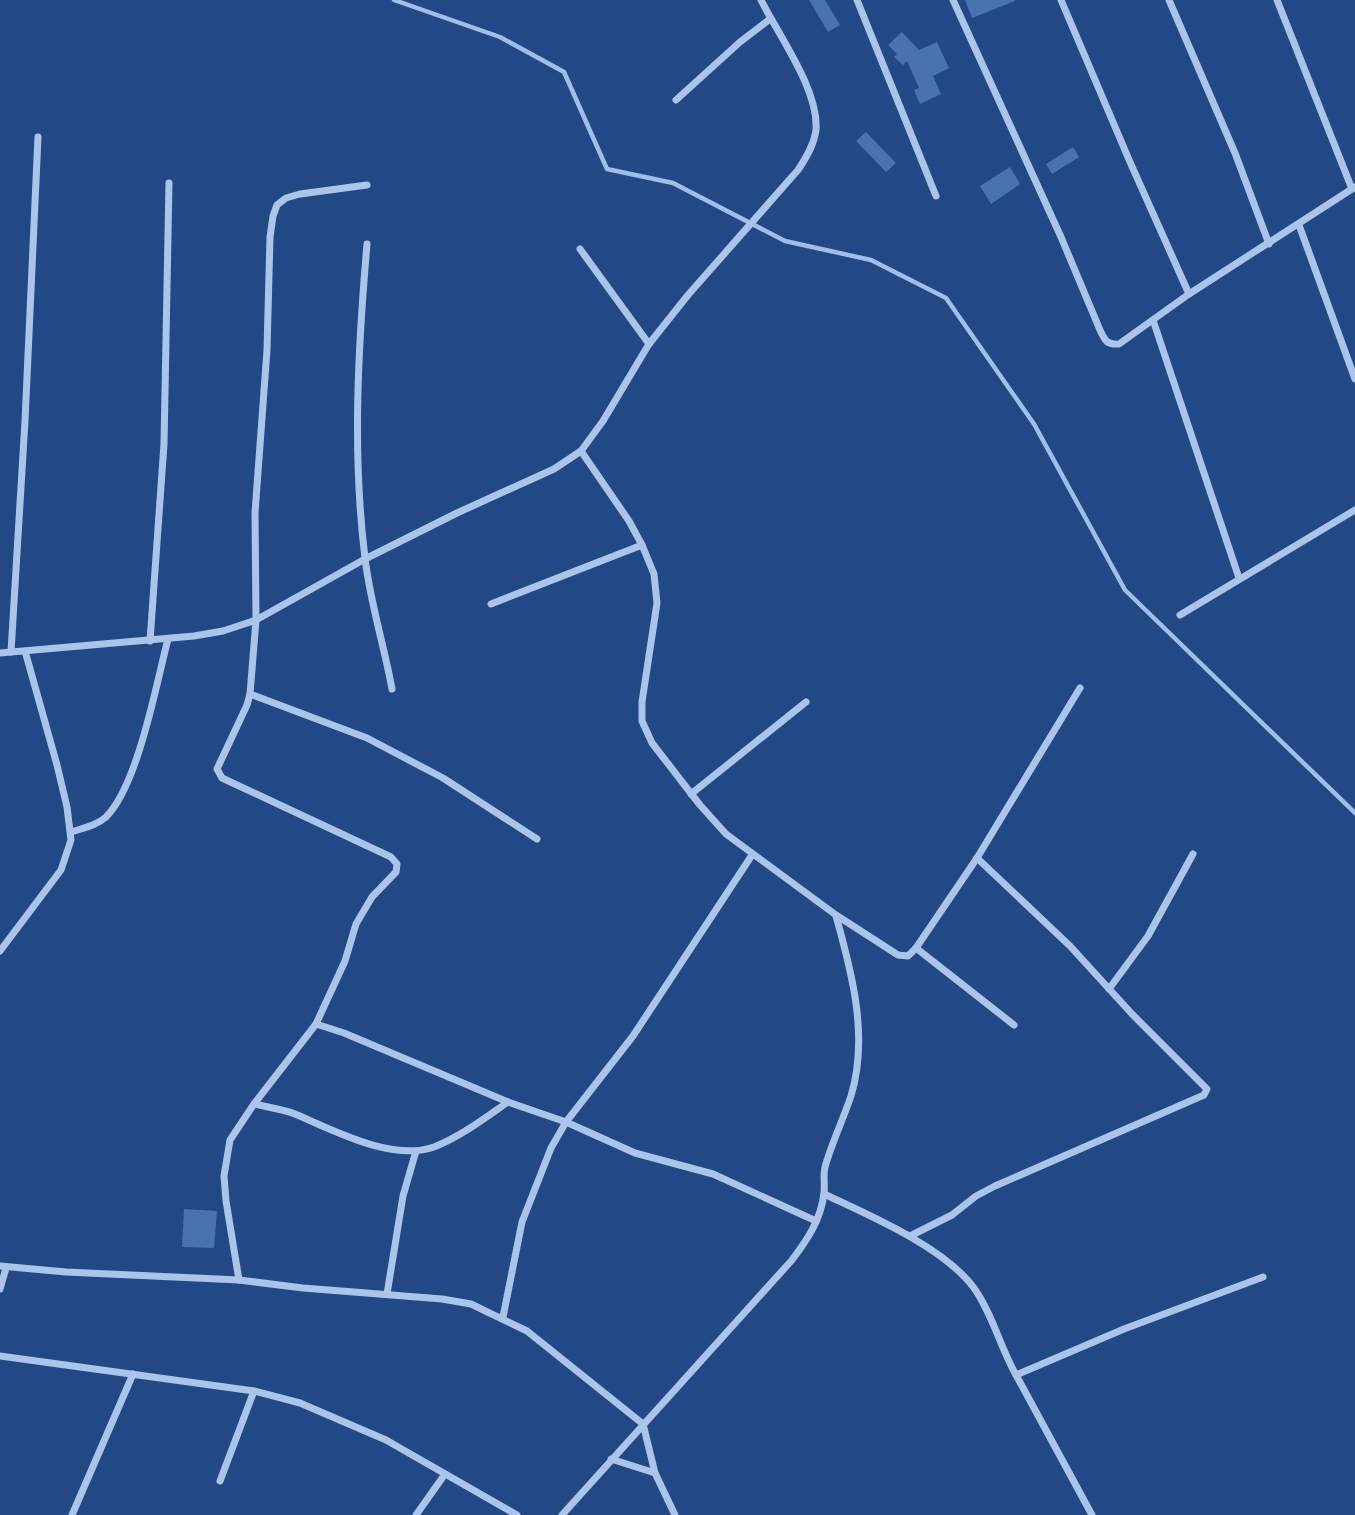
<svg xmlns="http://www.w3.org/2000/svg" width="1355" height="1515" viewBox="0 0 1355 1515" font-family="'DM Sans',sans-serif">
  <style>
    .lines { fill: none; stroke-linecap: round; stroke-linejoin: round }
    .stream { stroke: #9fbfea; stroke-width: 4.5 }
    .building { fill: #4a72ad }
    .street { stroke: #abc4e9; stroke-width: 7 }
  </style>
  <rect width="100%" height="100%" fill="#224985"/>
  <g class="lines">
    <path class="stream" d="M394 0 500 37 564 72 607 169 673 183 785 241 871 260 946 298 1034 424 1125 590 1355 813"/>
  </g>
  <g class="building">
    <path d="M809 0H825L840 25 828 32Z"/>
    <path d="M965 0H1015V1L972 18Z"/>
    <path d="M902 32 919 50 937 42 949 68 933 76 941 94 920 104 914 90 919 88 907 61 903 65 894 57 897 54 888 45Z"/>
    <path d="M866 132 896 163 886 172 856 141Z"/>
    <path d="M1073 147 1079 157 1052 174 1046 164Z"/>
    <path d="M1010 167 1020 184 991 204 980 186Z"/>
    <path d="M184 1209 217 1211 214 1248 182 1247Z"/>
  </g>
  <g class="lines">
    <g class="street">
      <path d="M857 0 936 196"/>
      <path d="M953 0 1061 237 1100 330C1105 341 1107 345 1119 344L1189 294 1355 187"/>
      <path d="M1061 0 1130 162 1189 294"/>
      <path d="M1169 0 1235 153 1269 244"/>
      <path d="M1277 0 1352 189"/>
      <path d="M676 100 740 42 770 19"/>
      <path d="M1299 225 1355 379"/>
      <path d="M367 244C358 348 352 454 365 558 370 602 384 645 392 689"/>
      <path d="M580 249 649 344"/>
      <path d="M1153 320 1239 578"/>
      <path d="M581 451 629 521 642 545 654 574 657 603 642 702V721L652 743 700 805 726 834 836 915 898 955 908 956 916 948 977 858 1080 688"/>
      <path d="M491 604 642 545"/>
      <path d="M1180 615 1355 510"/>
      <path d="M150 641 164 444 169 183"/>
      <path d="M11 652 25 421 38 137"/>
      <path d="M0 653 194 636 223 631 256 620 365 559 457 513 554 469 581 451 603 421 649 344 688 295 798 170C806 158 814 145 816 130 819 90 779 36 761 0"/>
      <path d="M250 694 367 738 443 778 537 839"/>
      <path d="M691 794 806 702"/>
      <path d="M71 832C83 828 96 826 106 817 138 785 156 685 168 639"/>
      <path d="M916 948 1014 1025"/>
      <path d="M0 951 61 870 71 840 67 807 57 765 25 651"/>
      <path d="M1109 989 1148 936 1193 854"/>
      <path d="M316 1024 345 961 356 924 372 897 396 872 397 864 391 857 222 778 217 769 247 705 250 694 256 620 255 513 267 350 270 237 273 216 277 205 286 198 300 194 367 185"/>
      <path d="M254 1104C267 1107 282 1109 295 1114 333 1130 392 1162 434 1147 460 1137 485 1118 508 1102"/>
      <path d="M824 1194C869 1215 944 1247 974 1288 993 1315 1000 1347 1016 1375L1124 1329 1263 1277"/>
      <path d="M910 1236 952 1215 976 1196 995 1186 1204 1095 1207 1089 1132 1014 1070 946 977 858"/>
      <path d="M0 1266 66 1272 239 1280 303 1288 442 1299 471 1304 527 1331 643 1424 655 1473 675 1515"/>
      <path d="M239 1280 226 1201 224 1176 230 1140 254 1104 316 1024 344 1033 508 1102 566 1122 635 1153 713 1174 816 1221"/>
      <path d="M0 1289 6 1268"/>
      <path d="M387 1294 403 1196 416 1151"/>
      <path d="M503 1317 522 1222 551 1148 566 1122 633 1036 752 855"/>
      <path d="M0 1356 254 1391 300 1403 386 1440 517 1515"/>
      <path d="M1016 1375 1092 1515"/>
      <path d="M611 1459 655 1473"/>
      <path d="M220 1481 254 1391"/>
      <path d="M72 1515 133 1374"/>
      <path d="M416 1515 445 1474"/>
      <path d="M562 1515 792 1260C807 1240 821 1220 824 1193 825 1185 823 1175 825 1167 832 1142 843 1120 851 1096 869 1037 852 973 836 916"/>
    </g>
  </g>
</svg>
